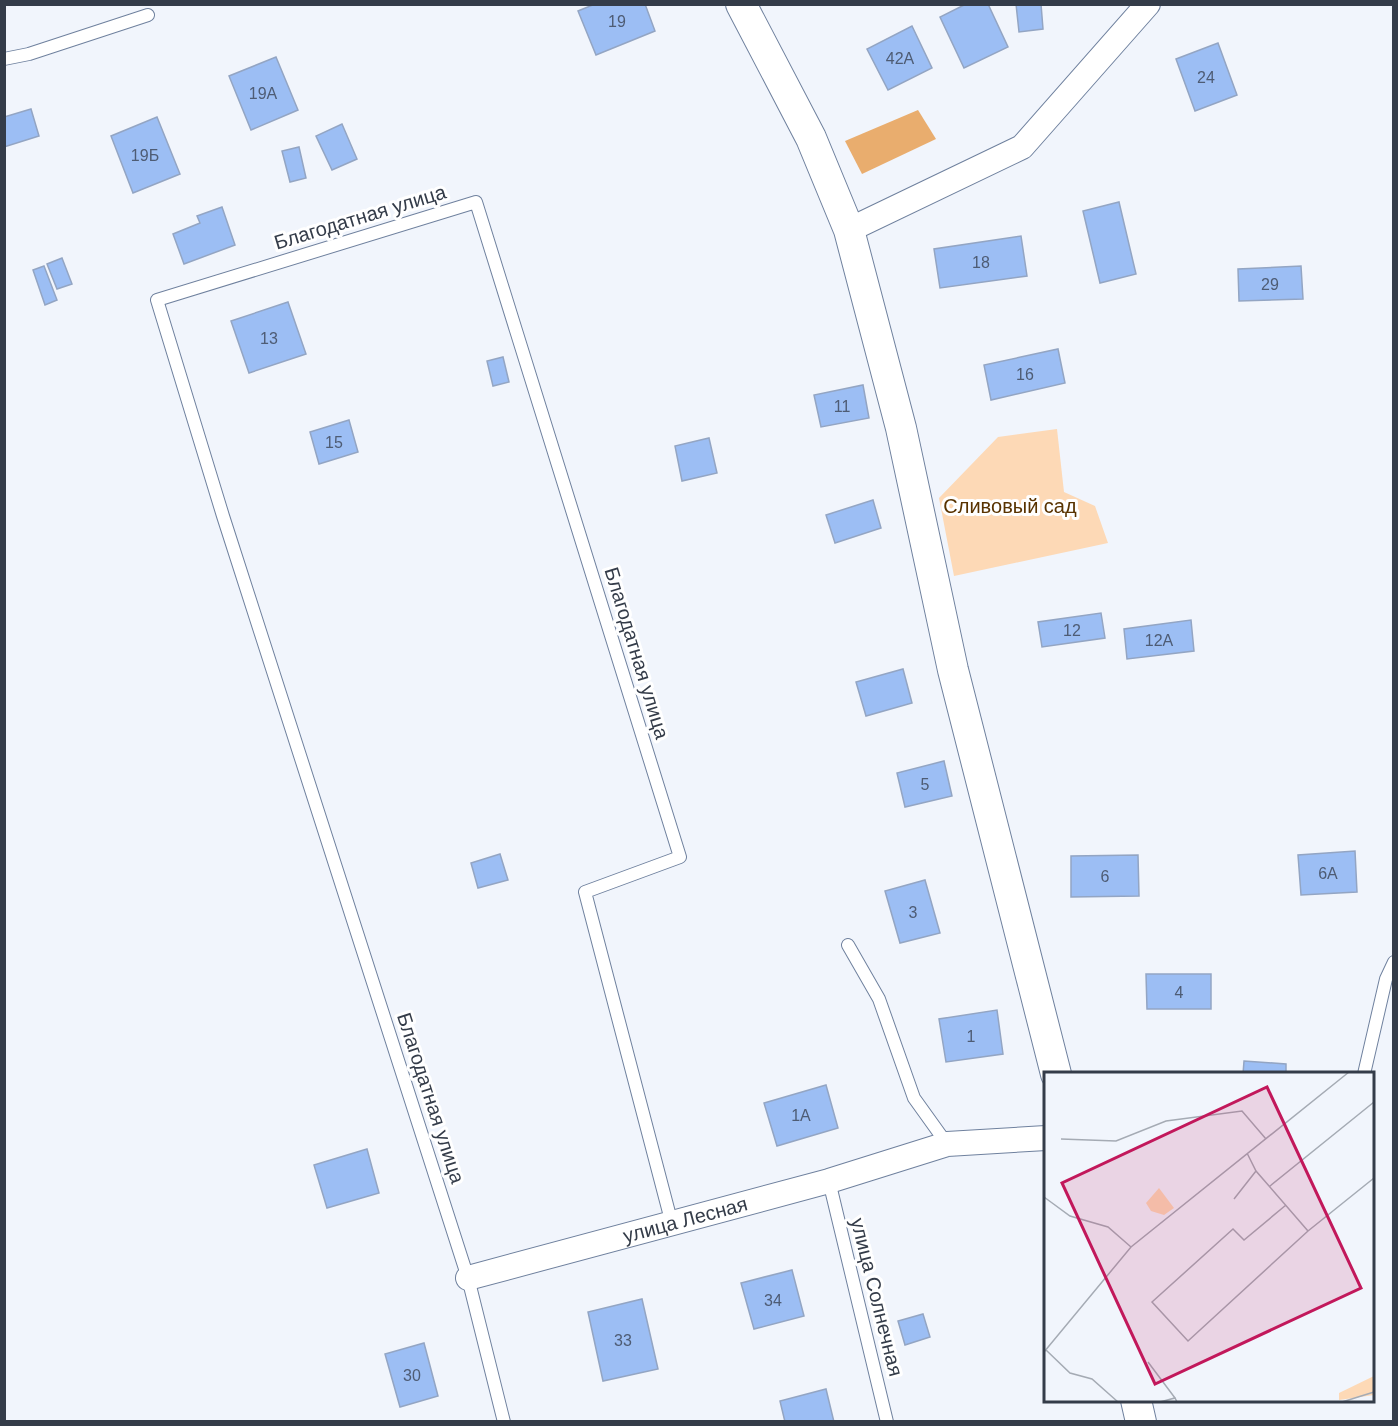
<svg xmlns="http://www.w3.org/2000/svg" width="1398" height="1426" viewBox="0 0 1398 1426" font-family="Helvetica,sans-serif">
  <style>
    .green { fill: #fdd9b6 }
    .water { fill: #e9ad6e }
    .building { fill: #9cbef4; stroke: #93a5c3; stroke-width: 1.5 }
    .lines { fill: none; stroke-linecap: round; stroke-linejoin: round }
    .service-casing { stroke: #6f819e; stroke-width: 14 }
    .minor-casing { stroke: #6f819e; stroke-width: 26 }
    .tertiary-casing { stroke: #6f819e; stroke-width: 32 }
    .service { stroke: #fff; stroke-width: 12 }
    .minor { stroke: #fff; stroke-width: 24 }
    .tertiary { stroke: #fff; stroke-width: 30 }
    .labels { text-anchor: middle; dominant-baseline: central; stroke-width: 6; stroke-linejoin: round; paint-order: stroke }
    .number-label { font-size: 16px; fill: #4e5c74 }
    .street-label { font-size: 20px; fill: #343c49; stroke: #fff }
    .park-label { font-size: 20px; fill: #593300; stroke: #fff }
    .inset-road { fill: none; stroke: #a5abb4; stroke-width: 1.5 }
    .view { fill: #c2185b; fill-opacity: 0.15; stroke: #c2185b; stroke-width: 3 }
    .inset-edge { fill: none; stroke: #343c49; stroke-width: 3 }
  </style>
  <rect width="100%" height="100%" fill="#f1f5fc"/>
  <path class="green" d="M1057 429 1064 492 1095 506 1108 543 954 576 939 498 998 437Z"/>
  <path class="water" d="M918 110 936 139 862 174 845 141Z"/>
  <g class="building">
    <path d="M595 4H645L655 31 596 55 578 11Z"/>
    <path d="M966 4H988L1008 47 964 68 940 17Z"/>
    <path d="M1016 4H1041L1043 29 1019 32Z"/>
    <path d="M912 26 932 68 888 90 867 49Z"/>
    <path d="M1218 43 1237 95 1195 111 1176 59Z"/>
    <path d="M276 57 298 110 251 130 229 76Z"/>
    <path d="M31 109 39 136 4 147V117Z"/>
    <path d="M157 117 180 174 133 193 111 136Z"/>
    <path d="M342 124 357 159 332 170 316 136Z"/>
    <path d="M299 147 306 178 290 182 282 151Z"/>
    <path d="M1119 202 1136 274 1100 283 1083 211Z"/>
    <path d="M222 207 235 245 184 264 173 234 200 223 197 216Z"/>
    <path d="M1021 236 1027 276 940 288 934 249Z"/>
    <path d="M62 258 72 284 57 289 47 264Z"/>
    <path d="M44 266 57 300 45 305 33 270Z"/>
    <path d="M1301 266 1303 299 1239 301 1238 269Z"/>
    <path d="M288 302 306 354 249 373 231 321Z"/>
    <path d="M1058 349 1065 383 991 400 984 365Z"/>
    <path d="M503 357 509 382 493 386 487 361Z"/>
    <path d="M863 385 869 418 821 427 814 395Z"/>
    <path d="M349 420 358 452 319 464 310 432Z"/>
    <path d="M709 438 717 473 682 481 675 446Z"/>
    <path d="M873 500 881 528 835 543 826 515Z"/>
    <path d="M1101 613 1105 638 1042 647 1038 622Z"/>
    <path d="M1191 620 1194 651 1127 659 1124 629Z"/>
    <path d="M903 669 912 703 866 716 856 682Z"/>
    <path d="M944 761 952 796 905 807 897 773Z"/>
    <path d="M1355 851 1357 892 1301 895 1298 855Z"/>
    <path d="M500 854 508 880 478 888 471 863Z"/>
    <path d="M1138 855 1139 896 1071 897V856Z"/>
    <path d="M925 880 940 933 900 943 885 891Z"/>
    <path d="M1146 974H1211V1009H1147Z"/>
    <path d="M997 1010 1003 1054 946 1062 939 1019Z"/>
    <path d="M1244 1061 1286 1064V1074H1243Z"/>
    <path d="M826 1085 838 1128 777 1146 764 1103Z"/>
    <path d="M367 1149 379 1193 327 1208 314 1165Z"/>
    <path d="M792 1270 804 1316 754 1329 741 1283Z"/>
    <path d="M642 1299 658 1369 603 1381 588 1312Z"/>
    <path d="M923 1314 930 1337 905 1345 898 1321Z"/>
    <path d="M424 1343 438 1396 400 1407 385 1354Z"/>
    <path d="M826 1389 834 1422H785L780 1401Z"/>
  </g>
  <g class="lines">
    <g class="service-casing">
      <g id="service">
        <path d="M4 59 29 54 148 15"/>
        <path d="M848 945 879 999 914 1098 947 1144"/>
        <path d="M1364 1074 1386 979 1394 962"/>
        <path d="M829 1181 887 1422"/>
        <path d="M504 1422 468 1278 223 516 157 300 476 202 680 857 585 892 672 1224"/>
      </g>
    </g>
    <g class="minor-casing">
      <g id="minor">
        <path d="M849 230 1022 147 1148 4"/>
        <path id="s1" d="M468 1278 829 1181 947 1144 1046 1138"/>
      </g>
    </g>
    <g class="tertiary-casing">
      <g id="tertiary">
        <path d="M741 4 811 138 849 230 901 428 953 670 1056 1074"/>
        <path d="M1136 1400 1141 1422"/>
      </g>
    </g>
    <use href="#service" class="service"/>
    <use href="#minor" class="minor"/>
    <use href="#tertiary" class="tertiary"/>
  </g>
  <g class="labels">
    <g class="number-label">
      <text x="617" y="21">19</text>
      <text x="900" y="58">42А</text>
      <text x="1206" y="77">24</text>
      <text x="263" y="93">19А</text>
      <text x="145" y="155">19Б</text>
      <text x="981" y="262">18</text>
      <text x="1270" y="284">29</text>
      <text x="269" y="338">13</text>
      <text x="1025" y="374">16</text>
      <text x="842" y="406">11</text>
      <text x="334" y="442">15</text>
      <text x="1072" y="630">12</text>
      <text x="1159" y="640">12А</text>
      <text x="925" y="784">5</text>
      <text x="1328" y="873">6А</text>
      <text x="1105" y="876">6</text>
      <text x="913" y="912">3</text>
      <text x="1179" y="992">4</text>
      <text x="971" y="1036">1</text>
      <text x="801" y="1115">1А</text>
      <text x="773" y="1300">34</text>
      <text x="623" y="1340">33</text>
      <text x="412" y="1375">30</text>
    </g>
    <g class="street-label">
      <text transform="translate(360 217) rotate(-17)">Благодатная улица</text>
      <text transform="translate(637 653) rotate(73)">Благодатная улица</text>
      <text transform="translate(431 1098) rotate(72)">Благодатная улица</text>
      <text stroke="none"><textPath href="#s1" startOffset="225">улица Лесная</textPath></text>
      <text transform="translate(877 1297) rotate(76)">улица Солнечная</text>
    </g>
    <g class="park-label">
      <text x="1010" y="506">Сливовый сад</text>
    </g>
  </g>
  <g transform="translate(1044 1072)">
    <rect width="330" height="330" fill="#f1f5fc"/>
    <path d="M115 116 130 136 120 143 107 139 102 131ZM330 304V323L295 328V321Z" fill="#fdd9b6"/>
    <path class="inset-road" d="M17 67 72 69 122 49 198 39 222 67M203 81 212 99 264 159M226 114 330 30M0 125 26 144 64 155 87 175M190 127 212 99M242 133 200 168 189 157 108 230 144 269 264 159 330 106M2 278 26 301 48 307 74 330M0 280 87 175 305 0M104 290 131 326M116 330 131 326 133 330M298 330 330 320"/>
    <path class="view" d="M223 15 317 216 111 312 18 111Z"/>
    <rect width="330" height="330" class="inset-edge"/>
  </g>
  <rect width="1398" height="1426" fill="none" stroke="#343c49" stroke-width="12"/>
</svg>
